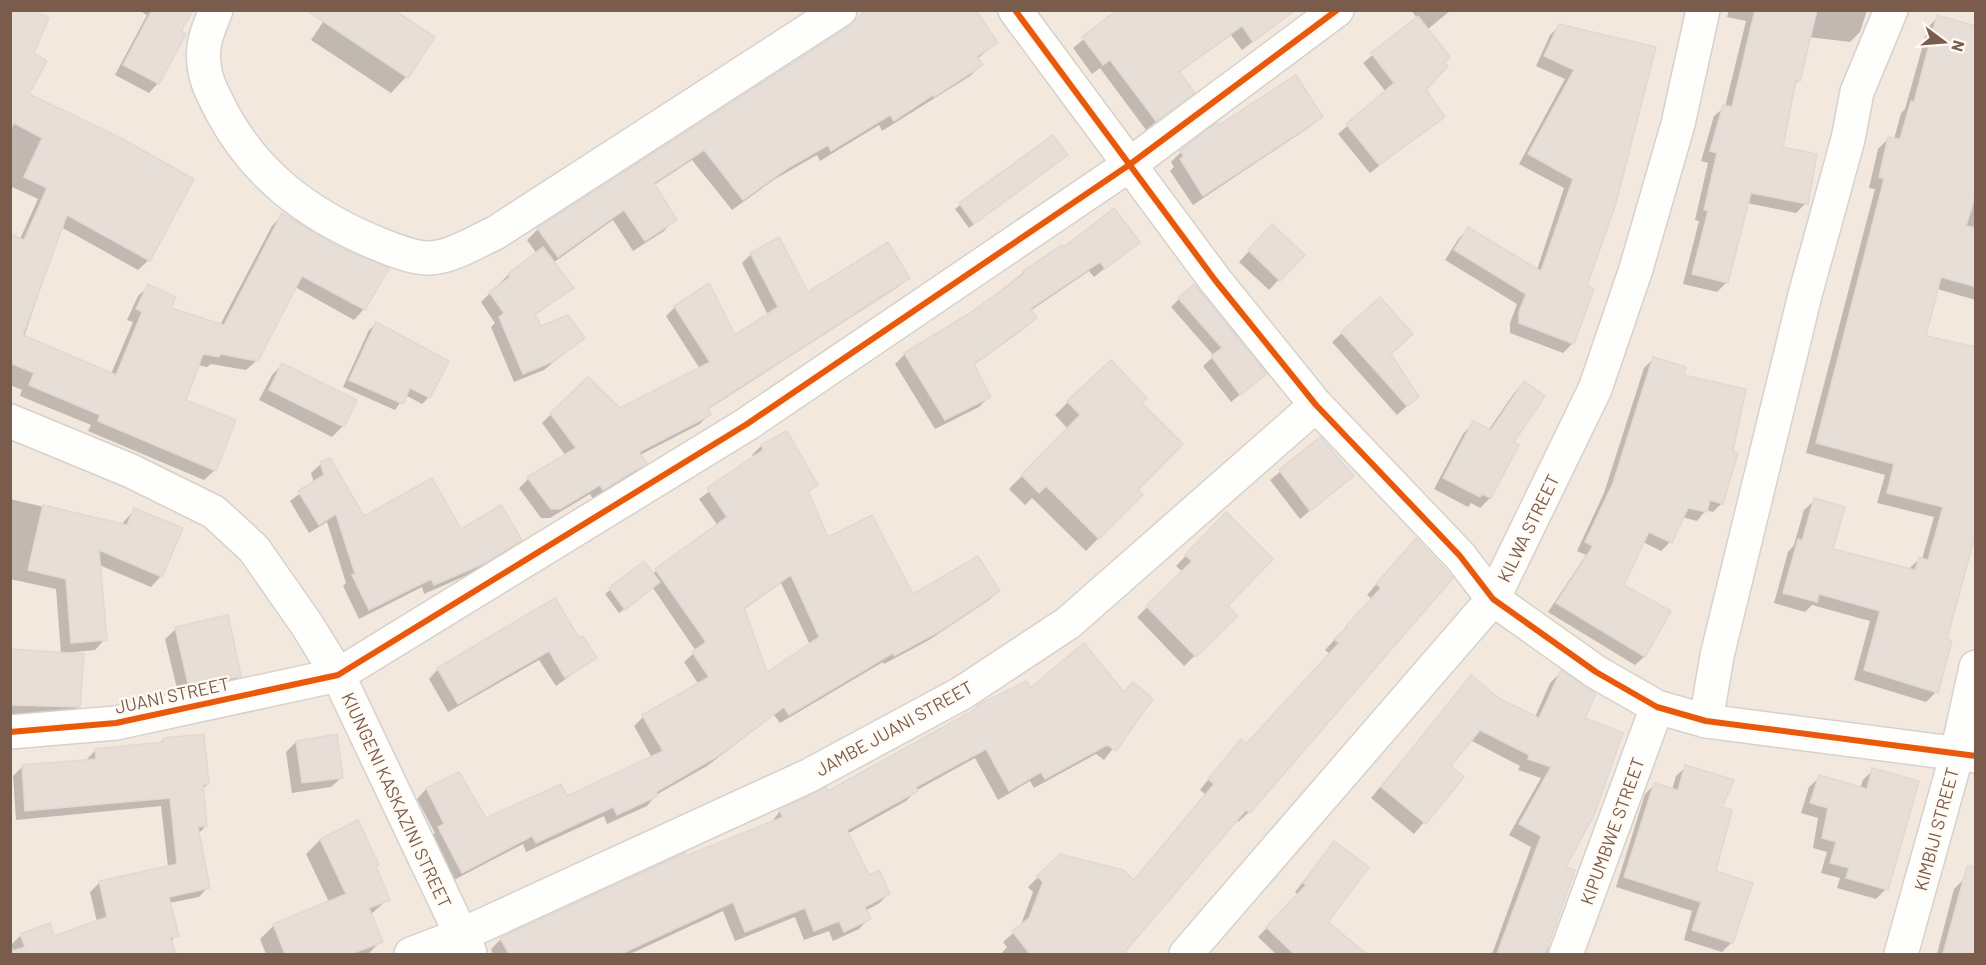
<svg xmlns="http://www.w3.org/2000/svg" width="1986" height="965" viewBox="0 0 1986 965" font-family="Barlow,sans-serif">
  <style>
    .residential { fill: #f2e8de }
    .shadow { fill: #0003; fill-rule: evenodd }
    .building { fill: #e6ded7; stroke: #e2d8d2; stroke-width: 1.5; fill-rule: evenodd }
    .lines { fill: none; stroke-linecap: round; stroke-linejoin: round }
    .street-casing { stroke: #d7d1cb; stroke-width: 36 }
    .street { stroke: #fefefd; stroke-width: 33 }
    .cycleway-casing { stroke: #fffaf3; stroke-width: 10 }
    .cycleway { stroke: #e8590c; stroke-width: 6 }
    .labels { text-anchor: middle; dominant-baseline: central; stroke-width: 4.5; stroke-linejoin: round; paint-order: stroke }
    .street-label { font-size: 18px; fill: #7a5c4d; stroke: #fffaf3 }
  </style>
  <rect width="100%" height="100%" fill="#f9f5f0"/>
  <rect class="residential" x="11" y="11" width="1964" height="943"/>
  <g class="shadow">
    <path d="M10 10 32 54 27 95 149 260 138 270 61 227 24 337 111 374 133 322 127 320 138 296 149 286 168 309 220 325 272 226 282 215 364 309 354 320 295 287 257 360 246 370 211 364 207 367 197 365 184 400 215 470 204 480 88 431 91 425 20 396 22 390 10 385V235L20 239 38 199 10 186Z"/>
    <path d="M138 10H191L158 83 149 93 115 75 147 15Z"/>
    <path d="M331 10 433 38 406 77 391 93 311 40Z"/>
    <path d="M868 10 996 43 977 59 981 65 970 76 882 131 879 125 820 161 817 155 775 179 732 210 692 160 654 185 675 219 664 231 633 251 613 220 553 263 572 288 534 316 541 328 583 338 544 370 514 382 491 327 495 323 481 302 508 275 537 254 527 240 538 229 846 29Z"/>
    <path d="M1120 10 1290 13 1242 50 1231 35 1178 73 1193 92 1146 130 1100 68 1092 74 1073 48Z"/>
    <path d="M1411 10H1451L1427 30 1442 63 1424 90 1443 116 1370 173 1338 134 1386 92 1363 63 1417 18Z"/>
    <path d="M1729 10H1867L1860 32 1850 42 1809 37 1799 80 1793 86 1781 148 1806 203 1796 213 1747 203 1727 282 1717 292 1683 284 1699 221 1695 220 1708 163 1701 161 1714 116 1725 107 1746 21 1727 17Z"/>
    <path d="M1938 17 1976 27V300L1937 289 1924 337 1973 348 1976 338V527L1945 640 1936 692 1926 702 1854 680 1870 621 1812 605 1805 612 1774 603 1788 552 1794 545 1804 510 1815 500 1831 550 1909 569 1919 559H1922L1934 517 1877 503 1885 475 1806 453 1875 189 1869 188 1878 149 1889 138 1894 139 1901 113 1905 109 1928 27Z"/>
    <path d="M1559 26 1654 48 1586 287 1573 343 1563 353 1510 333V323L1517 304 1445 260 1459 238 1468 229 1537 270 1564 188 1519 164 1565 79 1536 66 1550 35Z"/>
    <path d="M1321 116 1311 126 1193 205 1170 171 1174 167 1171 162 1181 152 1219 127Z"/>
    <path d="M1053 137 1066 155 969 228 955 209Z"/>
    <path d="M1262 237 1302 255 1269 290 1239 262Z"/>
    <path d="M1138 242 1094 277 1089 271 1030 311 1035 318 1025 328 974 365 989 397 979 407 935 429 895 364 905 354 971 314 1024 272 1062 247 1063 249Z"/>
    <path d="M751 254 807 295 908 278 898 287 707 410 709 414 700 424 640 455 645 463 636 472 593 499 590 494 550 518H541L519 488 528 479 566 456 542 423 551 414 619 410 700 369 666 316 675 307 734 337 768 315 742 263Z"/>
    <path d="M1179 299 1265 374 1231 402 1203 366 1214 356 1171 307Z"/>
    <path d="M1380 299 1390 354 1417 397 1397 415 1332 342Z"/>
    <path d="M376 324 429 397 422 404 405 395 395 410 343 387 369 330Z"/>
    <path d="M1653 359 1682 376 1722 503 1713 512 1706 510 1697 521 1682 517 1670 542 1661 551 1643 542 1622 586 1669 611 1644 657 1635 665 1548 612 1586 555 1577 551 1604 493 1644 368Z"/>
    <path d="M282 365 343 426 332 437 259 400 272 375Z"/>
    <path d="M1524 383 1511 443 1517 446 1490 498 1480 508 1471 503 1468 507 1434 489 1463 434 1473 423 1488 431 1514 393Z"/>
    <path d="M1068 402 1140 403 1136 490 1141 495 1086 551 1032 498 1025 505 1009 489 1068 429 1055 415Z"/>
    <path d="M1320 439 1352 476 1300 519 1270 480Z"/>
    <path d="M761 446 816 485 807 494 827 539 912 596 999 591 989 600 929 640 884 664 883 662 780 723 774 715 707 766 656 795 647 806 607 824 604 816 526 852 523 844 452 881 429 838 435 833 417 799 426 789 458 774 485 820 566 798 652 758 634 726 643 717 699 685 684 662 696 651 653 588 619 613 605 594 644 563 652 574 718 526 699 499 754 458 752 455ZM781 583 810 645 766 674 743 610Z"/>
    <path d="M321 464 363 518 520 540 510 549 474 572 424 594 422 587 359 619 343 586 346 583 327 522 309 533 290 501 314 483 311 473Z"/>
    <path d="M10 499 121 525 134 510 161 576 151 587 99 565 105 639 95 650 65 653 78 707 68 717 10 715V650L61 654 56 589 10 579Z"/>
    <path d="M1226 514V606L1236 616 1184 666 1137 617 1183 572 1176 566Z"/>
    <path d="M1406 550 1451 578 1249 812 1238 822 1236 820 1121 954H1001L1007 947 1003 942 1020 927 1033 892 1028 887 1060 856 1133 881 1205 794 1200 790 1231 751 1246 745 1330 654 1325 650 1372 599 1367 595Z"/>
    <path d="M176 629 240 675 229 686 179 697 165 639Z"/>
    <path d="M579 640 595 658 556 686 539 660 448 712 429 679 438 669Z"/>
    <path d="M1561 672 1583 719 1564 868 1547 954H1492L1531 847 1509 835 1541 778 1518 770 1520 766 1470 740 1448 766 1462 777 1414 834 1371 798 1471 677 1499 700 1535 717 1550 683Z"/>
    <path d="M1029 690 1124 693 1151 699 1104 760 1096 754 1034 788 1030 781 998 800 975 758 917 790 906 801 847 834 868 877 889 894 878 904 865 911 869 918 859 929 833 941 829 931 804 940 795 917 735 941 723 911 630 954H493L491 949 501 939 771 823 780 811 827 793Z"/>
    <path d="M163 740 208 784 202 789 206 826 198 834 208 887 199 897 169 903 177 935 170 942 175 954H15L11 945 21 935 53 938 97 922 90 892 100 882 168 867 161 806 16 820 13 776 22 767 86 760 96 750 159 744Z"/>
    <path d="M296 742 342 777 331 787 292 793 286 752Z"/>
    <path d="M1686 767 1720 808 1714 872 1732 942 1722 952 1684 940 1692 911 1616 887 1645 794 1654 785 1672 790 1676 776Z"/>
    <path d="M1873 770 1886 889 1876 899 1837 888 1840 878 1821 873 1827 852 1813 848 1818 818 1801 813 1809 787 1820 777 1860 789 1863 780Z"/>
    <path d="M357 822 388 899 370 915 381 941 368 954H266L260 939 274 925 329 902 306 854 320 840Z"/>
    <path d="M1334 843 1326 922 1356 947 1350 954H1276L1258 937 1298 895 1295 892Z"/>
    <path d="M1964 879 1976 882V954H1937L1954 889Z"/>
  </g>
  <g class="building">
    <path d="M10 10H33L49 18 34 53 47 61 29 94 119 137 194 179 150 261 67 215 23 335 116 375 142 312 136 309 148 284 176 297 171 308 224 325 282 213 337 246 389 268 365 310 302 276 258 361 220 354 219 357 203 354 186 400 236 420 216 471 98 421 100 415 29 385 34 373 10 363V234L24 240 47 188 24 177 42 138 14 123 10 130Z"/>
    <path d="M152 10H193L181 31 186 34 159 84 123 65Z"/>
    <path d="M306 10H394L435 37 408 78Z"/>
    <path d="M865 10H976L998 43 977 56 983 65 934 97 933 95 894 121 890 115 831 151 828 145 788 168 743 200 704 150 654 183 677 220 645 241 624 210 558 257 537 228 850 26Z"/>
    <path d="M1117 10H1295L1253 42 1242 26 1179 72 1195 93 1156 121 1110 60 1103 65 1082 37Z"/>
    <path d="M1755 10H1817L1800 81 1796 80 1783 147 1817 154 1808 204 1751 193 1728 283 1692 274 1708 211 1704 210 1717 153 1710 151 1723 105 1732 107Z"/>
    <path d="M1937 15 1976 26V194L1966 226 1976 228V287L1941 277 1926 336 1976 347V532L1947 639 1952 641 1938 693 1864 670 1880 611 1819 594 1817 602 1783 593 1798 539 1802 541 1814 498 1845 507 1833 549 1915 570 1919 557 1928 560 1943 507 1887 493 1894 464 1816 443 1884 179 1879 177 1888 137 1900 139 1911 101 1914 102Z"/>
    <path d="M1418 16 1450 57 1444 63 1448 66 1426 90 1445 117 1379 165 1346 124 1394 83 1371 53Z"/>
    <path d="M1559 24 1656 47 1616 203 1587 286 1594 289 1574 344 1519 323V312L1526 294 1454 250 1468 227 1541 271 1573 179 1528 154 1574 70 1544 56Z"/>
    <path d="M1296 75 1323 117 1203 196 1180 159 1184 156 1180 151 1217 122 1219 125Z"/>
    <path d="M1053 135 1068 155 974 224 959 203Z"/>
    <path d="M1114 208 1140 242 1105 269 1100 262 1030 309 1037 318 974 364 991 397 945 420 904 353 970 313 1025 273 1023 271 1062 245 1064 247Z"/>
    <path d="M1272 224 1305 255 1280 281 1248 250Z"/>
    <path d="M779 237 808 292 888 242 910 278 708 408 711 415 639 452 647 463 603 490 600 485 560 509H551L527 477 576 448 550 413 588 377 620 408 710 362 674 306 709 283 735 335 778 307 750 253Z"/>
    <path d="M543 247 574 288 535 314 541 326 568 315 585 338 554 361 523 374 499 317 504 313 489 292 510 277 508 274Z"/>
    <path d="M1194 284 1267 374 1240 395 1211 356 1222 348 1178 298Z"/>
    <path d="M1380 297 1413 334 1391 354 1419 397 1407 406 1341 332Z"/>
    <path d="M376 322 449 361 430 398 410 388 403 404 349 380Z"/>
    <path d="M1653 357 1686 367 1684 375 1746 389 1733 451 1738 453 1723 504 1710 500 1707 512 1688 508 1672 543 1649 532 1624 585 1671 611 1645 657 1556 603 1593 546 1585 542 1613 483Z"/>
    <path d="M1111 360 1147 398 1142 403 1183 444 1138 490 1143 495 1099 539 1046 486 1039 493 1021 475 1080 415 1067 401Z"/>
    <path d="M282 363 357 400 344 427 269 390Z"/>
    <path d="M1524 381 1545 396 1514 442 1519 445 1491 498 1482 494 1480 497 1443 478 1473 421 1491 430Z"/>
    <path d="M787 431 818 485 808 491 828 537 872 515 913 594 978 556 1000 591 940 631 894 656 893 653 789 715 784 707 718 756 656 792 658 796 617 815 613 807 536 843 532 836 462 873 438 827 444 824 426 788 459 772 486 818 561 784 567 796 663 751 642 715 709 677 692 652 706 642 655 569 727 517 707 488 763 450 761 445ZM791 575 819 637 767 672 744 608Z"/>
    <path d="M1320 437 1354 476 1310 511 1279 470Z"/>
    <path d="M330 458 364 516 432 478 461 529 501 505 522 540 485 563 434 585 431 579 369 610 352 575 355 574 336 514 319 525 298 491 324 475 320 462Z"/>
    <path d="M43 505 127 525 134 508 183 528 162 577 99 550 107 640 71 643 66 579 28 570Z"/>
    <path d="M1226 512 1273 559 1228 606 1238 616 1196 657 1146 606 1192 561 1185 555Z"/>
    <path d="M1416 538 1453 578 1250 813 1246 810 1123 954H1030L1012 931 1029 918 1043 882 1037 876 1060 854 1123 870 1134 880 1214 784 1208 779 1241 739 1246 744 1339 643 1334 639 1347 628 1346 626 1381 588 1376 584Z"/>
    <path d="M644 561 660 582 625 610 609 588Z"/>
    <path d="M555 598 579 638 583 636 597 658 565 678 549 651 458 704 437 668Z"/>
    <path d="M228 615 241 676 189 688 175 627Z"/>
    <path d="M1084 643 1124 692 1133 682 1153 699 1116 751 1107 745 1045 779 1041 772 1009 791 986 749 916 787 918 791 847 830 869 875 879 870 890 894 865 907 871 919 844 932 839 921 814 931 805 908 745 932 733 902 621 954H509L500 938 685 853 686 856 783 817 779 810 826 787 828 791 974 710 978 705 1026 681 1030 688Z"/>
    <path d="M10 649 84 654 80 707 10 705Z"/>
    <path d="M1561 670 1596 694 1585 718 1623 733 1594 815 1566 867 1575 870 1545 954H1497L1541 836 1519 824 1551 767 1528 759 1529 755 1480 730 1451 766 1464 777 1426 824 1381 787 1471 675 1500 699 1539 718Z"/>
    <path d="M204 734 209 784 203 785 207 826 198 827 210 888 169 897 179 936 170 938 176 954H13L12 951 25 947 20 934 50 923 54 936 107 917 99 881 177 864 170 798 25 811 22 765 96 759 95 749 163 742V738Z"/>
    <path d="M337 734 343 778 302 783 296 741Z"/>
    <path d="M1685 765 1734 780 1722 807 1732 810 1716 871 1753 883 1733 943 1692 930 1701 902 1624 877 1654 783 1678 790Z"/>
    <path d="M1872 768 1919 781 1888 890 1846 878 1849 868 1830 863 1836 842 1822 838 1828 808 1810 803 1819 775 1867 789Z"/>
    <path d="M358 820 379 865 376 867 390 900 369 908 383 942 351 954H285L273 924 346 894 320 839Z"/>
    <path d="M1334 841 1369 867 1328 922 1367 954H1294L1266 927 1306 885 1303 883Z"/>
    <path d="M1967 866 1976 867V954H1943Z"/>
  </g>
  <g class="lines">
    <g class="street-casing">
      <g id="street">
        <path d="M216 10C209 28 201 44 204 63 205 82 215 98 223 114 256 175 307 213 369 240 386 247 408 257 426 258 449 259 475 242 495 233L840 10"/>
        <path d="M1015 10 1215 280 1316 405 1460 556 1493 599 1596 672 1657 707 1706 721 1976 756"/>
        <path d="M10 421 131 471 214 512 254 549 307 625 338 675 470 953"/>
        <path d="M1706 721 1717 656 1805 295 1848 139 1857 92 1891 10"/>
        <path d="M10 732 116 723 338 675 747 424 1129 165 1337 10"/>
        <path d="M411 954 461 935 808 776 962 693 1068 623 1316 405"/>
        <path d="M1186 954 1493 599 1595 389 1636 269 1678 124 1703 10"/>
        <path d="M1566 954 1657 707"/>
        <path d="M1901 954 1957 754 1976 667"/>
      </g>
    </g>
    <use href="#street" class="street"/>
    <g class="cycleway-casing">
      <g id="cycleway">
        <path d="M1015 10 1215 280 1316 405 1460 556 1493 599 1596 672 1657 707 1706 721 1976 756"/>
        <path d="M10 732 116 723 338 675 747 424 1129 165 1337 10"/>
      </g>
    </g>
    <use href="#cycleway" class="cycleway"/>
  </g>
  <g class="labels">
    <g class="street-label">
      <text transform="translate(1528 528) rotate(-64)">KILWA STREET</text>
      <text transform="translate(172 695) rotate(-12)">JUANI STREET</text>
      <text transform="translate(894 728) rotate(-29)">JAMBE JUANI STREET</text>
      <text transform="translate(397 800) rotate(65)">KIUNGENI KASKAZINI STREET</text>
      <text transform="translate(1936 829) rotate(-75)">KIMBIJI STREET</text>
      <text transform="translate(1612 831) rotate(-70)">KIPUMBWE STREET</text>
    </g>
  </g>
  <rect width="1986" height="965" fill="none" stroke="#7a5c4d" stroke-width="24"/>
  <g transform="translate(1944 42) rotate(106)" stroke="#fffaf3" stroke-width="4.5" paint-order="stroke">
  <path d="M0-4.5L10 22L0 15L-10 22Z" fill="#7a5c4d"/>
  <text y="-9" font-size="16" font-weight="bold" text-anchor="middle" fill="#7a5c4d">N</text>
  </g>
</svg>
